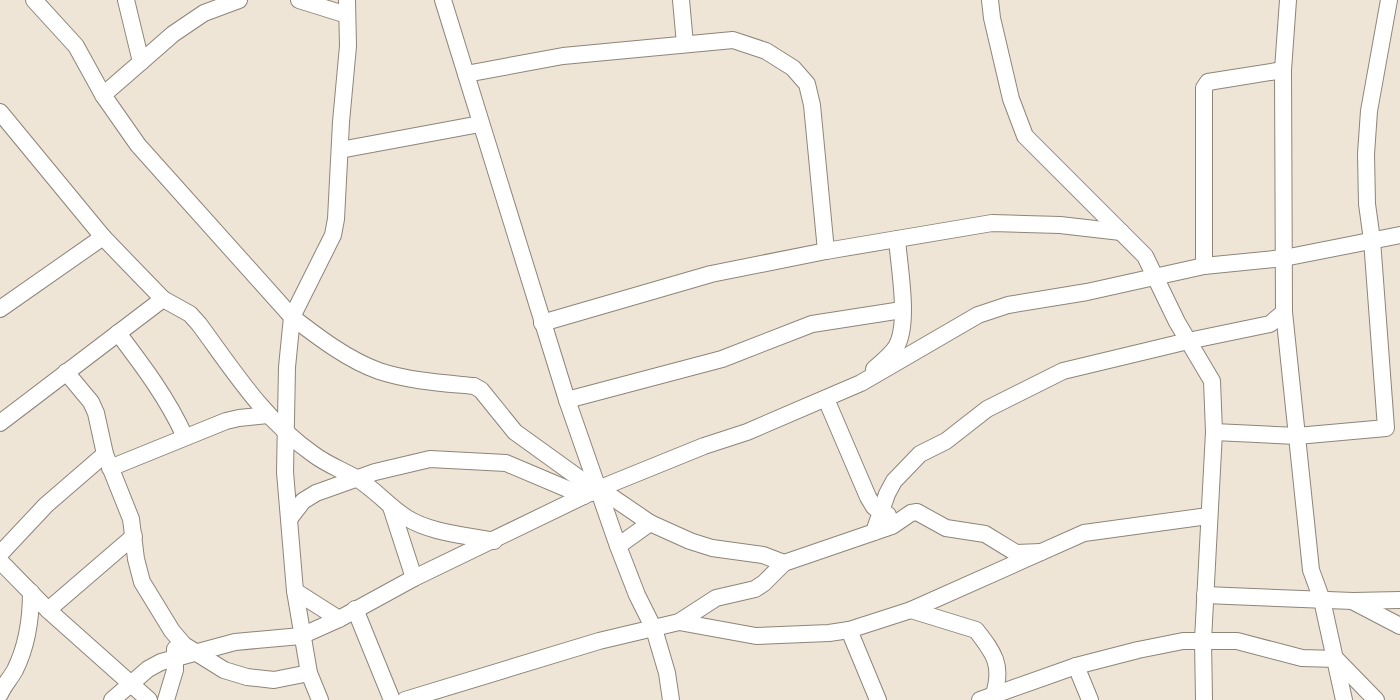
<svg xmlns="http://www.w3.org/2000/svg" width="1400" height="700" viewBox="0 0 1400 700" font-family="'Varela Round',sans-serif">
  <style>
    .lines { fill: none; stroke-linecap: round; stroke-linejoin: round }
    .minor-casing { stroke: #8e8579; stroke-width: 18 }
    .minor { stroke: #fff; stroke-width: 16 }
  </style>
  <rect width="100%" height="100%" fill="#eee5d7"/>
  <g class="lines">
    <g class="minor-casing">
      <g id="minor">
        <path d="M34 0 76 46 103 95 138 145 292 317C318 337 348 360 379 371 409 381 443 383 474 386L481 390 515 432 583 481 591 493"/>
        <path d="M299 0 347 15"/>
        <path d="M443 0 567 400 618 546 637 595 654 629 667 673 671 700"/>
        <path d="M681 0 685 44"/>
        <path d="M990 0 992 18 1011 99 1025 136 1145 256 1177 322 1212 381 1214 432 1203 640 1204 700"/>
        <path d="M1288 0 1283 70 1284 312 1311 570 1322 600 1344 700"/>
        <path d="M141 62 173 34 204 13 239 0"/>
        <path d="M466 74 563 56 733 40 766 51 793 68 807 84 812 105 826 251"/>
        <path d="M103 95 141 62 126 0"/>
        <path d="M0 112 103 237 129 264 163 299 190 314 199 324C233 370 265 421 313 454 326 464 342 470 356 478 375 489 388 506 407 518 431 533 466 535 494 541"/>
        <path d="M340 150 480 124"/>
        <path d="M1204 266V88L1208 82 1283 70"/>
        <path d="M0 309 103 237"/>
        <path d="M542 323 711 274 826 251 992 223 1060 225 1121 232"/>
        <path d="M118 333C143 366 168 399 185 437"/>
        <path d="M874 369C881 363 891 355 896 347 910 324 899 267 897 239"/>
        <path d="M66 372 91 402 96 413 105 454 131 519 136 559 142 582 172 631 184 645 224 670 247 677 274 680 309 673"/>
        <path d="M826 399 868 497 874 507 888 515"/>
        <path d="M567 400 722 359 812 324 902 310"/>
        <path d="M0 423 163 299"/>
        <path d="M1214 432 1297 436 1386 428 1372 240 1367 204 1366 154 1369 111 1389 0"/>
        <path d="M110 468 226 421 239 418 268 415"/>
        <path d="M599 494 609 495 650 523 690 541 712 548 763 555 784 563"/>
        <path d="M391 507 414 578"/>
        <path d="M290 518 303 501 316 493 375 472 430 459 506 463 584 496"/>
        <path d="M874 532 887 494 894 481 920 454 946 441 987 409 1063 371 1188 341 1270 324 1284 312"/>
        <path d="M618 546 650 523"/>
        <path d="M0 554 46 505 105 454"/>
        <path d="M0 561 48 610 149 700"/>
        <path d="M295 591 339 619"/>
        <path d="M1205 595 1353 601 1400 600"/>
        <path d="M1354 602 1400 626"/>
        <path d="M355 609 392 700"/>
        <path d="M48 610 134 536"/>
        <path d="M911 610 976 630C994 653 1003 665 994 694"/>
        <path d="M679 622 756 636 829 633 849 630 911 610 1084 533 1208 516"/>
        <path d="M849 630 878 700"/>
        <path d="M1076 666 1090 700"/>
        <path d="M0 694C4 685 10 679 15 670 27 646 31 619 31 592"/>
        <path d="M112 700 148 669 161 662 235 642 301 636 339 619 414 578 598 489 704 446 747 432 861 383 978 315 1008 305 1087 292 1204 266 1284 258 1400 235"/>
        <path d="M166 700 175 670V649"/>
        <path d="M320 700 309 673 295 591 285 472 287 367 292 317 333 235 336 219 341 122 348 46 347 0"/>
        <path d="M405 700 599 641 679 622 716 598 755 589 764 583 784 563 892 526 911 513 917 512 946 528 985 534 1016 553 1041 552"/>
        <path d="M980 700 1076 666 1138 650 1183 641H1237L1302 658 1336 659 1376 700"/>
      </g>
    </g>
    <use href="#minor" class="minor"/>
  </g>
</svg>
